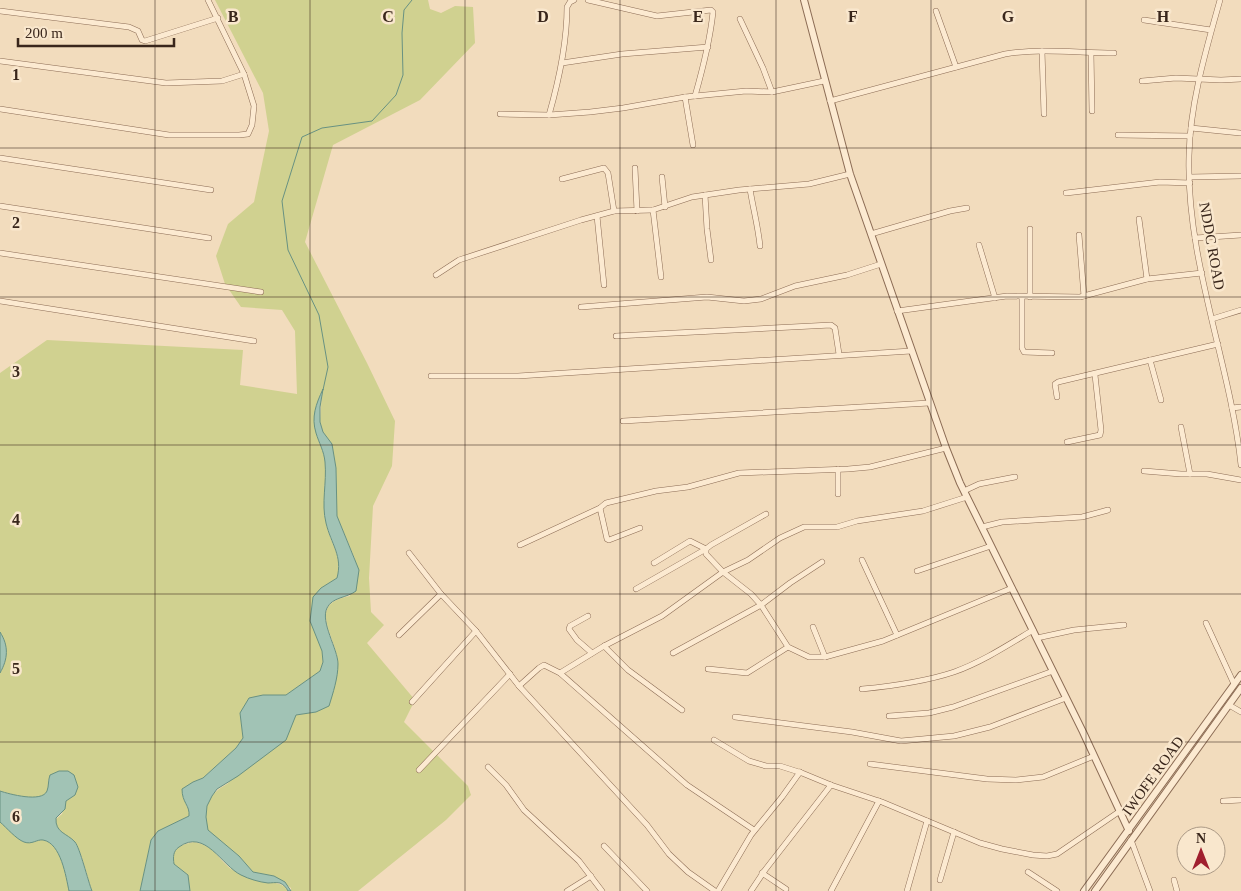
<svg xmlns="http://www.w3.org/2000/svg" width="1241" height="891" viewBox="0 0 1241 891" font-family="Georgia,serif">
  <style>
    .green { fill: #d0d190 }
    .water { fill: #a1c3b5; stroke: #689182 }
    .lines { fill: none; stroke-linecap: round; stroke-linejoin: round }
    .stream { stroke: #689182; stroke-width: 1 }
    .minor-casing { stroke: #8c6c55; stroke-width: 6 }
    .tertiary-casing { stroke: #8c6c55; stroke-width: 8 }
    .minor { stroke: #fcead1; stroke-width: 5 }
    .tertiary { stroke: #fcead1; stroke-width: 6 }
    .grid { fill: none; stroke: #39261b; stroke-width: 1; stroke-opacity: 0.55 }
    .labels { text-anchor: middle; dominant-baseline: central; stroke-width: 5; stroke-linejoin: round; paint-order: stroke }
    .street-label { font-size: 15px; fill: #39261b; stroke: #f9e7cd }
    .grid-label { font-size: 16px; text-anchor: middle; font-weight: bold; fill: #39261b; stroke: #f9e7cd; stroke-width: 5; stroke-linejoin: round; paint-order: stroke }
  </style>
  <rect width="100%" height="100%" fill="#f2dcbd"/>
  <g class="green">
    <path d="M215 0H428L430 9 441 13 455 6 473 7 475 43 420 100 333 145 305 242 367 363 395 421 392 466 373 506 369 578 371 612 384 625 367 643 415 700 404 722 468 786 471 795 446 820 358 891H291V888L274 876 253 872 239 856 207 830C204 807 207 795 227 784L291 726 296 715 316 712C320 703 338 669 338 662 335 634 306 604 350 596L355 559 337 516 336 468 332 444 323 432 320 422 322 391C316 405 312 417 316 432 318 442 324 451 325 461 327 482 321 502 326 523 330 544 343 555 337 578L321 588 310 621 322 650 323 662 320 671 286 695H263L240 713 243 738 236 748 203 778 193 782 186 805 190 810 189 816 158 831 151 840 140 891H92C89 882 80 847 75 842 67 834 55 832 56 819L62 814 66 801 75 795 68 771 48 780C48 784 49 789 47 792 40 803 9 794 0 791V673C7 661 8 645 0 632V373L47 340 243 350 240 385 297 394 295 331 282 310 241 307 225 284 216 256 228 224 254 202 269 131 263 93Z"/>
    <path d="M0 822 23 842C29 841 37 839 43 840 61 843 66 876 69 891H0Z"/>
    <path d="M194 842C216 847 216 857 231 869 236 872 243 875 249 878 261 884 282 879 288 891H190L188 875 174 864C171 848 180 845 194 842Z"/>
  </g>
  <g class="water">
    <path d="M323 389 320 407V422L323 432 332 444 336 468 337 516 359 570 356 591C347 598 332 597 327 608 320 622 338 649 338 664 338 678 333 693 329 706L316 712 296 715 286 740 238 776 217 789 212 796 207 806 206 817 208 830 239 856 253 872 274 876 285 882 291 891H288C286 887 284 885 280 883 276 882 271 883 268 883 259 882 249 879 241 875 222 866 205 828 179 847 173 851 173 857 174 864L188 875 190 891H140L151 840 158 831 189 816C190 805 182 803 182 789L193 782 203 778 236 748 243 738 240 713 249 698 263 695H286L320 671 323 662 322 651 310 621 313 597 321 588 337 578C343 556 331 544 326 523 321 503 327 483 325 462 324 451 319 443 316 433 311 417 316 404 323 389Z"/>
    <path d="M0 632C9 646 8 659 0 673Z"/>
    <path d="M59 771H68L74 775 78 787 75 795 66 801 65 809 56 818C55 833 67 833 75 842 80 848 88 881 92 891H69C66 877 61 843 43 840 37 839 32 845 24 842 16 839 7 828 0 822V791C9 794 42 803 47 791 49 786 48 780 50 775Z"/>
  </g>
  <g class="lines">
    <path class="stream" d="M323 390 328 367 319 315 288 250 282 201 302 137 322 128 372 121 396 95 403 75 402 33 404 10 412 0"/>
    <g class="minor-casing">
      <g id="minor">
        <path d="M588 0 657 16 711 10 713 12C710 41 703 68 695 96"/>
        <path d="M1220 0C1206 50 1190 103 1189 156 1186 261 1230 362 1241 465"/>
        <path d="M0 11 129 27 138 31 142 40 145 41 218 18"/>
        <path d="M936 11 956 67"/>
        <path d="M740 19 763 68 772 92"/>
        <path d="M1144 20 1211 30"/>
        <path d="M1042 51 1044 114"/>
        <path d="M1091 53 1092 111"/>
        <path d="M0 61 166 83 222 81 244 74"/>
        <path d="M562 63 622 54 708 47"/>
        <path d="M1142 81 1176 78 1221 80 1241 79"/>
        <path d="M685 97 693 145"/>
        <path d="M830 101 1005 54C1041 48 1078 53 1114 53"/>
        <path d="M0 109 169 135H239L248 134 252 125 254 106 244 74 208 0"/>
        <path d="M500 114 549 115 590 112 623 108 685 97 746 91 772 92 824 81"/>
        <path d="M549 115C559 80 567 44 567 7L570 2 574 0"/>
        <path d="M1191 128 1240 133"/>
        <path d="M1118 135 1190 136"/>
        <path d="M0 158 211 190"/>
        <path d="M635 168 637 211"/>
        <path d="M662 177 665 207"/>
        <path d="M1190 177 1241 176"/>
        <path d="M562 179 604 168 608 173 614 211"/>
        <path d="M750 189C753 208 758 226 760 246"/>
        <path d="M1066 193 1160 182 1190 183"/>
        <path d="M705 195 707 229 711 260"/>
        <path d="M0 206 209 238"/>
        <path d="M653 210 661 277"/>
        <path d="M597 216 604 285"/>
        <path d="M1139 219 1147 279"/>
        <path d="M1030 229V297"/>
        <path d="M871 234 950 211 967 208"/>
        <path d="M1079 235 1084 296"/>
        <path d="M1195 238 1241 235"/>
        <path d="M979 245 995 298"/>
        <path d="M0 253 261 292"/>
        <path d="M436 275 459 260 581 220 614 211 653 210 692 197 739 190 809 184 850 174"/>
        <path d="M1022 297V348L1024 352 1052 353"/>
        <path d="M0 301 254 341"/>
        <path d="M581 307 707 297 744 301 761 299 795 286 847 275 881 264"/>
        <path d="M897 311 1007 296 1080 297 1147 279 1202 273"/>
        <path d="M1212 319 1241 310"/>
        <path d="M616 336 831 325 835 328 839 354"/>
        <path d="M1150 360 1161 400"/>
        <path d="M431 376H518L911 351"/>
        <path d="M1057 397 1055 384 1058 382 1218 344"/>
        <path d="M1232 408 1241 407"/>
        <path d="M623 421 929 403"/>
        <path d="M1181 427 1190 474"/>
        <path d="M1067 442 1100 435 1101 430 1095 375"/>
        <path d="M838 469V494"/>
        <path d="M1144 471 1181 474H1207L1241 480"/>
        <path d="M964 491 979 484 1015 477"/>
        <path d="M766 514 711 545 706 549V554L723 572 751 594 761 605 788 647 809 657H825L883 641 1012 588"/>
        <path d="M982 527 1002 522 1082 517 1108 510"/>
        <path d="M640 528 609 540 607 539 600 508 606 503 656 491 688 487 739 473 848 469 870 467 946 448"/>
        <path d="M520 545 600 508"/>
        <path d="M409 553 441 594 476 631 519 686 647 825 669 854 688 872 715 891"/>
        <path d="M862 560 897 635"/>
        <path d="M917 571 991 546"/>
        <path d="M636 589 706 549 690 541 654 563"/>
        <path d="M588 616 570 626 569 629 577 640 592 653"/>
        <path d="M1206 623 1234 684"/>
        <path d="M813 627 825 657"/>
        <path d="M399 635 441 594"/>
        <path d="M1037 638 1074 630 1124 625"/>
        <path d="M604 646 628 670 682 710"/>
        <path d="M673 653 761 605 790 583 822 562"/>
        <path d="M708 669 747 673 788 647"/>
        <path d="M560 673 687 785 754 830"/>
        <path d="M519 686 539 668 544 665 560 673 604 646 662 616 723 572 748 560 780 538 804 527H837L857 521 923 511 967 497"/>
        <path d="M862 689C893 686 924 682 954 672 982 662 1008 645 1033 630"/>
        <path d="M412 702 476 631"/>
        <path d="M1229 705 1241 712"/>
        <path d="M889 716 929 713 953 707 1053 671"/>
        <path d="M735 717 852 732 901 741 954 736 990 727 1066 698"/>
        <path d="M714 740 749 761 766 766H780L802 773 831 785 882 802 980 843 1002 849 1033 855 1047 856 1057 854 1120 811"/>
        <path d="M870 764 987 779 1016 780 1043 777 1094 756"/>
        <path d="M488 767 506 785 524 810 579 861 602 891"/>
        <path d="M419 770 510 674"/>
        <path d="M1223 801 1241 800"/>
        <path d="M1131 840 1150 891"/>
        <path d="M604 846 647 891"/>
        <path d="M1028 872 1057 891"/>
        <path d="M762 873 786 889"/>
        <path d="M940 880 954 832"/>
        <path d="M1174 880 1177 891"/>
        <path d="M567 891 591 876"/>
        <path d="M718 891 751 835 782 797 800 772"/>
        <path d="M751 891 765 870 831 785"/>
        <path d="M831 891 879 801"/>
        <path d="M907 891 927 821"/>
      </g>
    </g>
    <g class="tertiary-casing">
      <g id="tertiary">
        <path d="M804 0 850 174 946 448 960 483 1083 732 1129 831"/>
        <path d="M1084 891 1241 675"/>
        <path d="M1095 891 1241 688"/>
      </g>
    </g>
    <use href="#minor" class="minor"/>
    <use href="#tertiary" class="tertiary"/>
  </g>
  <path class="grid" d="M155 0V891M310 0V891M465 0V891M620 0V891M776 0V891M931 0V891M1086 0V891M0 148H1241M0 297H1241M0 445H1241M0 594H1241M0 742H1241"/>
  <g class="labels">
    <g class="street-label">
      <text transform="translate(1212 246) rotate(80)">NDDC ROAD</text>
      <text transform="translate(1153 776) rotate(-54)">IWOFE ROAD</text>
    </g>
  </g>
  <g class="grid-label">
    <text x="233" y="22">B</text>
    <text x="388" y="22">C</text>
    <text x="543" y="22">D</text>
    <text x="698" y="22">E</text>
    <text x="853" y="22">F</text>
    <text x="1008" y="22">G</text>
    <text x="1163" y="22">H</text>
    <text x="16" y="80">1</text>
    <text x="16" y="228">2</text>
    <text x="16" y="377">3</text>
    <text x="16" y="525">4</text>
    <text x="16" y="674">5</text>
    <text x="16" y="822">6</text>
  </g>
  <g transform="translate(1201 851)"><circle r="24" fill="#f9e7cd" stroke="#ac9a86"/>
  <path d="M0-4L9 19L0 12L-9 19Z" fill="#a01f2e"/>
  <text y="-8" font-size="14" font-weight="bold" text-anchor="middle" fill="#39261b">N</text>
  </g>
  <path d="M18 38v8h156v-8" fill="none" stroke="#39261b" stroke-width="2.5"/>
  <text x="25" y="38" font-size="15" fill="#39261b" stroke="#f9e7cd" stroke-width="4" paint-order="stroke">200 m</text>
</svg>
